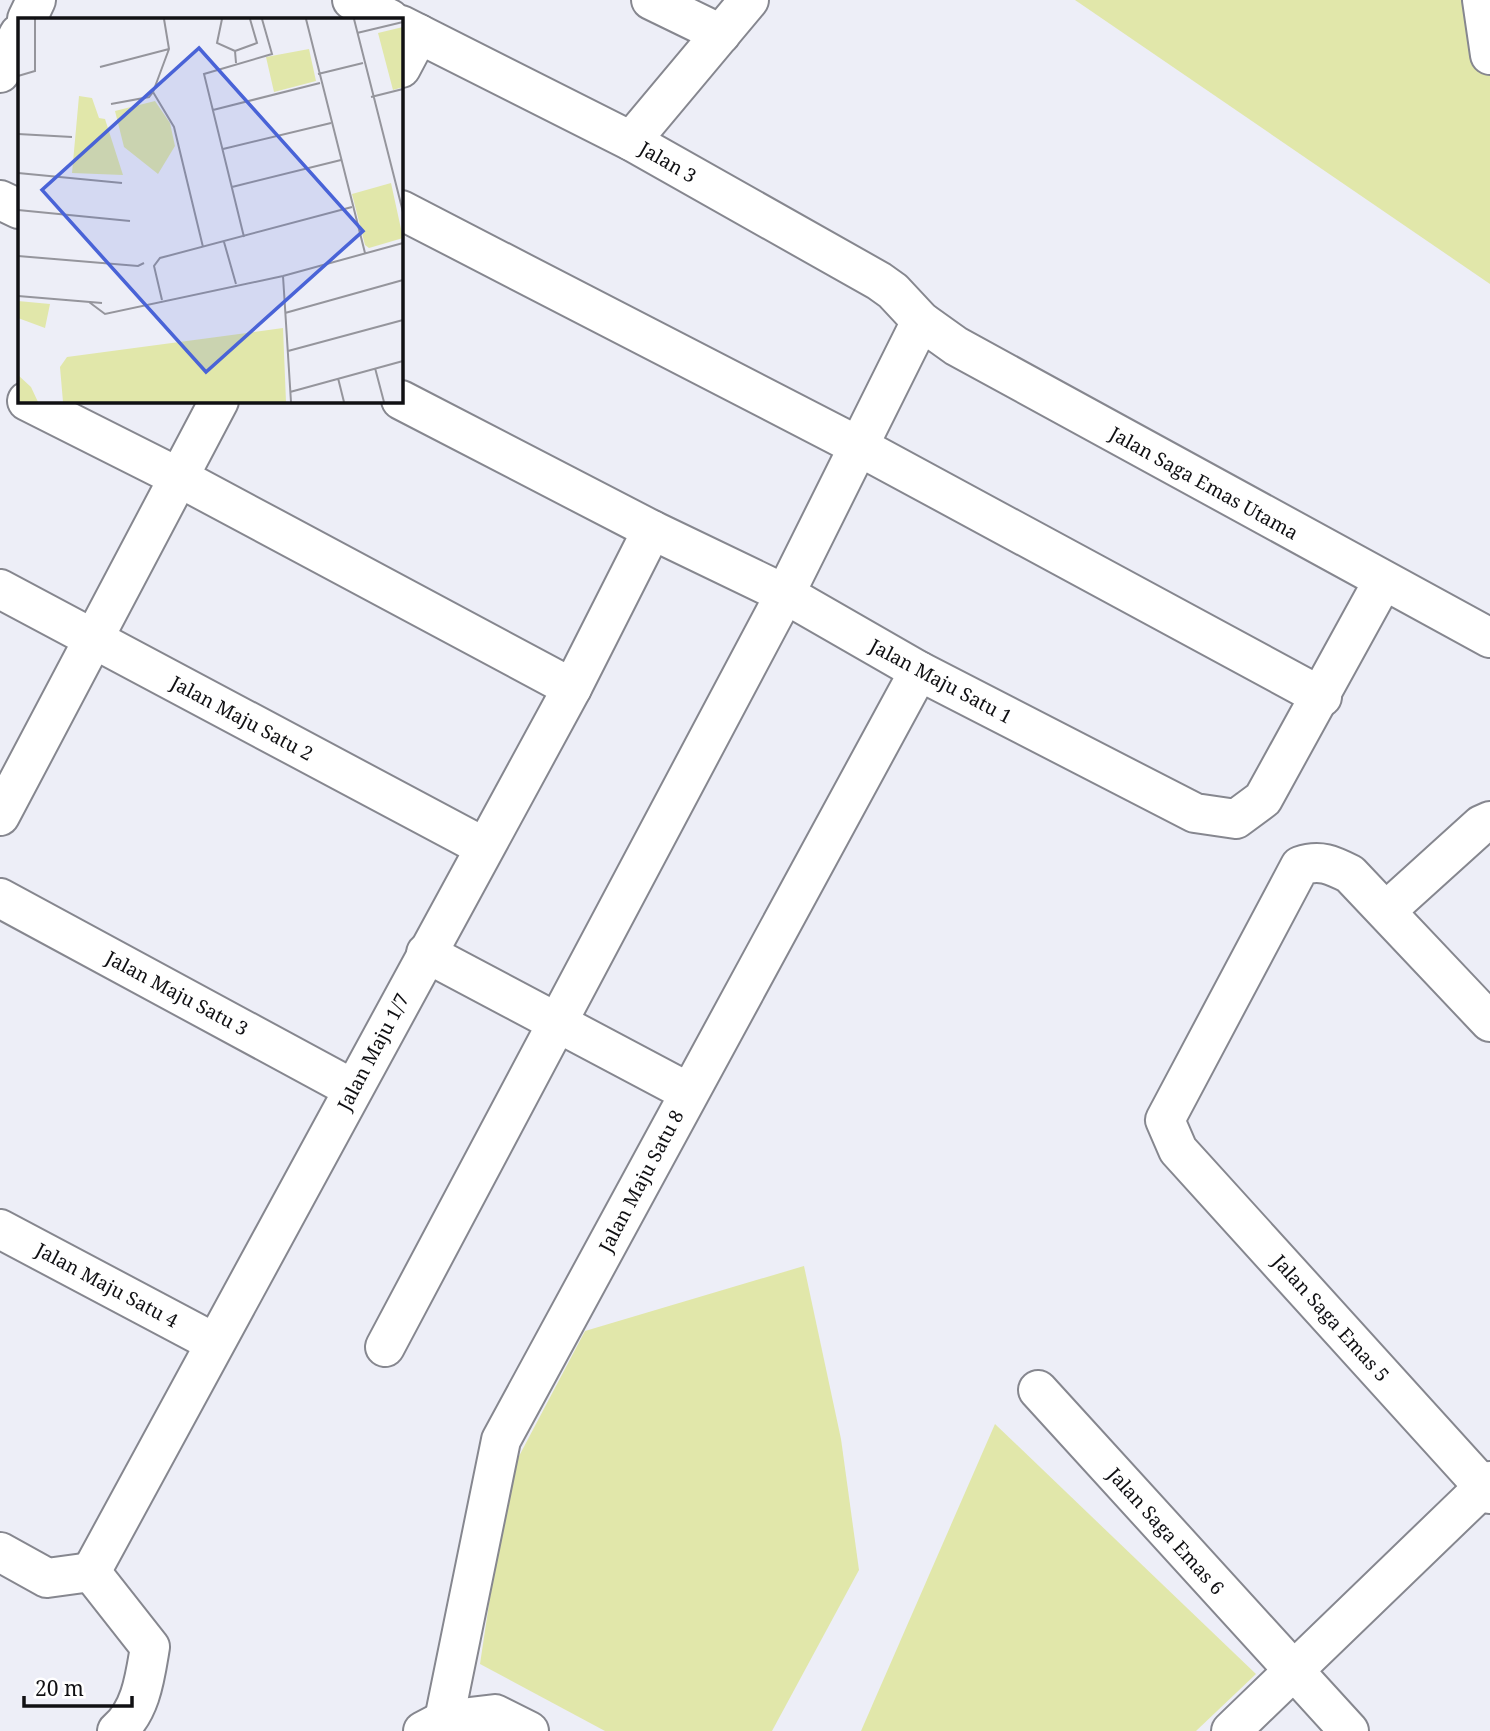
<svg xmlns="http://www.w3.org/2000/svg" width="1490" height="1731" viewBox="0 0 1490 1731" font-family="'Noto Serif',serif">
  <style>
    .green { fill: #e1e7aa }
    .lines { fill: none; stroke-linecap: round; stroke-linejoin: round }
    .minor-casing { stroke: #86878f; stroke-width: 42 }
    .minor { stroke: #fff; stroke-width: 38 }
    .labels { text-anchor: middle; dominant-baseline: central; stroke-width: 6; stroke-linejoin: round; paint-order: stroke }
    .street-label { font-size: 19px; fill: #101013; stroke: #fff }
    .inset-road { fill: none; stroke: #95959c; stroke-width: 2 }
    .view { fill: #4963d7; fill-opacity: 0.15; stroke: #4963d7; stroke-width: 3.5 }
    .inset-edge { fill: none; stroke: #101013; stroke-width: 3.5 }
  </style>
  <rect width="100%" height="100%" fill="#edeef7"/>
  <g class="green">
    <path d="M1075 0H1490V284Z"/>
    <path d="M804 1266 841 1439 859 1570 772 1731H605L480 1664 508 1477 585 1331Z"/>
    <path d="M995 1424 1256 1674 1196 1731H861Z"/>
  </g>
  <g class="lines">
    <g class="minor-casing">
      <g id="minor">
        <path d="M352 0 390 19"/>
        <path d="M651 0 721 34"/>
        <path d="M1482 0 1490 55"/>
        <path d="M27 19 36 0"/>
        <path d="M401 25 631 141 879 281 893 291 921 321 956 346 1490 638"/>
        <path d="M401 68 419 34"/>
        <path d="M0 73 19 34"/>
        <path d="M631 141 749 0"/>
        <path d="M0 200 19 209"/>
        <path d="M401 210 858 446 1322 697"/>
        <path d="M401 400 652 530 785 594 919 671 1195 813 1236 819 1263 799 1383 581"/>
        <path d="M27 401 178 477 572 688"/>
        <path d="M0 589 484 847"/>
        <path d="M0 816 219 401"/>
        <path d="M0 898 353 1089"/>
        <path d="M1386 911 1481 825 1490 821"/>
        <path d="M426 953 688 1092"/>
        <path d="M1490 1022 1350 874C1332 865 1320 859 1300 866L1165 1120 1178 1150 1490 1494"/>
        <path d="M0 1229 213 1342"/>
        <path d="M385 1347 785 594 921 321"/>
        <path d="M1038 1390 1349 1731"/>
        <path d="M0 1552 47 1578 91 1572"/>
        <path d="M91 1572 572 688 652 530"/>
        <path d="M91 1572 150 1647C145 1677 141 1711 117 1731"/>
        <path d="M444 1720 501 1440 919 671"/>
        <path d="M423 1731 444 1720 495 1714 529 1731"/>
        <path d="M1231 1731 1490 1481"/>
      </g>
    </g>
    <use href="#minor" class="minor"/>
  </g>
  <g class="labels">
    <g class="street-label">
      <text transform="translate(668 162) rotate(30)">Jalan 3</text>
      <text transform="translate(1204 483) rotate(29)">Jalan Saga Emas Utama</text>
      <text transform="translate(941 681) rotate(28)">Jalan Maju Satu 1</text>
      <text transform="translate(242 718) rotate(28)">Jalan Maju Satu 2</text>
      <text transform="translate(177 993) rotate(28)">Jalan Maju Satu 3</text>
      <text transform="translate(373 1052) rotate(-62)">Jalan Maju 1/7</text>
      <text transform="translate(641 1181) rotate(-62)">Jalan Maju Satu 8</text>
      <text transform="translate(107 1285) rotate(28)">Jalan Maju Satu 4</text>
      <text transform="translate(1331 1318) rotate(48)">Jalan Saga Emas 5</text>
      <text transform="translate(1166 1531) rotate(48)">Jalan Saga Emas 6</text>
    </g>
  </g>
  <g transform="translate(18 18)">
    <rect width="385" height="385" fill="#edeef7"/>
    <path d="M385 9V69L375 72 360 15ZM291 31 298 63 256 74 248 39ZM61 78 74 80 81 100 87 101 105 157 54 155ZM137 83 152 105 157 128 140 156 106 129 97 93ZM373 165 385 220 351 230 347 227 334 176ZM0 283 32 286 27 310 0 300ZM265 310 268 384H45L42 349 49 339ZM0 357 13 369 20 384H0Z" fill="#e1e7aa"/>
    <path class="inset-road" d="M204 1 199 25 217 33 218 45M288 1 347 235M336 1 385 194M339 15 385 4M217 33 239 25 232 1M82 49 151 31M300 56 345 45M0 58 17 53V1M135 74 156 109 185 229M353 79 385 71M93 86 131 79 135 74 151 31 146 1M195 92 302 65M0 116 54 119M205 131 313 105M0 155 104 165M214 169 323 142M0 192 112 203M226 219 186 56 254 36 244 1M206 224 218 266M0 238 120 248 126 245M265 258 273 384M0 278 84 285M144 282 136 248 142 240 334 189M71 284 87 296 265 258 385 225M267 295 385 262M270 333 385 302M357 350 366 384M320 360 326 384M272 374 385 343"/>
    <path class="view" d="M181 30 345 213 188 354 24 172Z"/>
    <rect width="385" height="385" class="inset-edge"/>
  </g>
  <path d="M24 1696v10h108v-10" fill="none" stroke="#101013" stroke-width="3.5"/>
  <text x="35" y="1696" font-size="21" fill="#101013" stroke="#ffffff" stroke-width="5" paint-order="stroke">20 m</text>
</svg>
